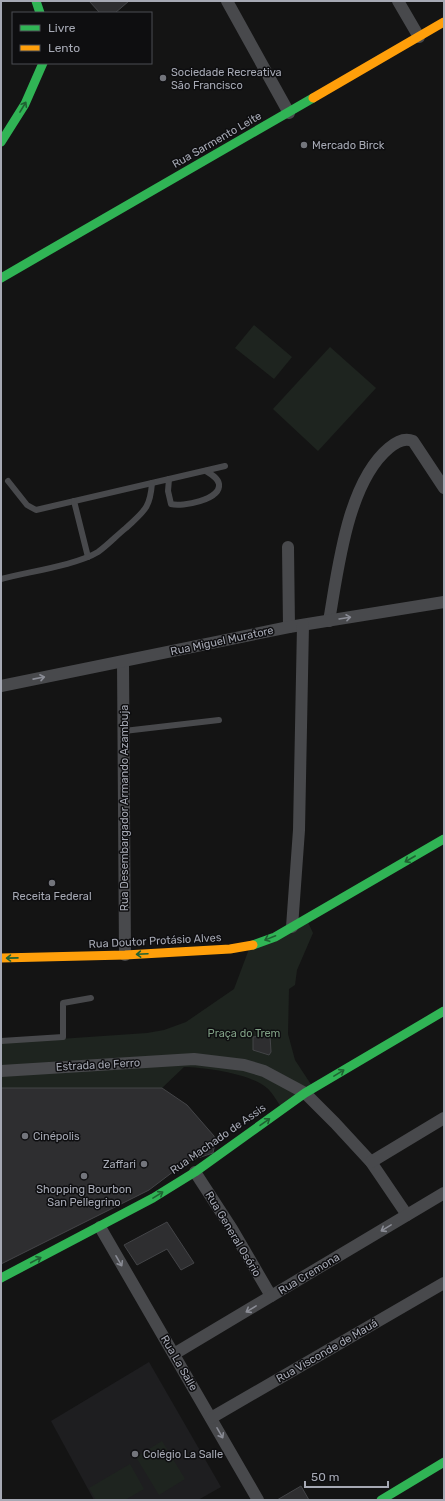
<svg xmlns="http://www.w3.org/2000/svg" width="445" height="1501" viewBox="0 0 445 1501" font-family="Rubik,sans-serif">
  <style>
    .built { fill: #1e1e20 }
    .green { fill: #1e241f }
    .building { fill: #2e2e30; stroke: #434447 }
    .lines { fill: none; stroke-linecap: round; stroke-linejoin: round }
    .lane { stroke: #48494c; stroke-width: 6 }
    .street { stroke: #48494c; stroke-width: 12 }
    .fast { stroke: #30b455; stroke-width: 9 }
    .slow { stroke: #ff9f0a; stroke-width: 9 }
    .oneway { stroke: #1f6132 }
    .oneway2 { stroke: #8a8c95 }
    .poi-dot { fill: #73757c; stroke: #0e0e10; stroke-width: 1.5 }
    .labels { text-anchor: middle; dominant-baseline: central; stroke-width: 3; stroke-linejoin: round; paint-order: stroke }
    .poi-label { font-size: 11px; fill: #a6a9b4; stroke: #0e0e10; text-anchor: start }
    .street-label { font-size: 11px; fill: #a6a9b4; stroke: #0e0e10 }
    .park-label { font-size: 11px; fill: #7e9e83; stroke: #0e0e10 }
  </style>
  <rect width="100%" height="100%" fill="#141414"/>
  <path class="built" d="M149 1362 221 1487 198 1500H94L51 1421Z"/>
  <g class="green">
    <path d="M254 325 292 357 274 379 235 348Z"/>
    <path d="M330 347 376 388 318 451 273 409Z"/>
    <path d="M307 920 313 933 297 970 295 985 289 989 288 1034 295 1060 312 1086 282 1108C277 1102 273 1093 267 1088 252 1074 204 1067 184 1067L162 1088H1V1043L147 1033 164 1030 186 1022 234 989 249 949Z"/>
    <path d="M162 1441 185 1479 159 1495 136 1457Z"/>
    <path d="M130 1464 144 1489 125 1500H96L89 1488Z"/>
  </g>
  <g class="building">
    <path d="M89 1H129L115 13H100Z"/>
    <path d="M270 1035 271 1052 269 1055 253 1050V1037Z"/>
    <path d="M1 1088H162L187 1105 214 1136 215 1143 213 1153 186 1162 149 1190 1 1264Z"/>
    <path d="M167 1222 194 1263 181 1270 167 1249 137 1265 124 1245Z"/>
    <path d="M301 1486 309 1500H277Z"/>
  </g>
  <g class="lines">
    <g class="lane">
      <path d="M169 479 168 491 171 504C182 507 221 500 219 484 218 478 211 474 206 471"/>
      <path d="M8 481 27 505 36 510 225 466"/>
      <path d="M74 501 88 557"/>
      <path d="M1 579C27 572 77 565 98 552 108 545 117 535 126 528 144 511 150 509 152 483"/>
      <path d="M124 731 219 720"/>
      <path d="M1 1041 63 1037V1003L91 998"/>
    </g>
    <g class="street">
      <path d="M227 1 289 113"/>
      <path d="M398 1 419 37"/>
      <path d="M288 547 289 627"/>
      <path d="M329 621C338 570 347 483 389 448 396 442 404 437 413 441L444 488"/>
      <path d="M123 662 125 955"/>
      <path d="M1 686 289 627 444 602"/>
      <path d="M292 927 299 830 303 625"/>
      <path d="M1 1071 194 1059 244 1065 264 1071 305 1093 335 1123 371 1162 407 1215"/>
      <path d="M371 1162 444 1118"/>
      <path d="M195 1172 232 1229 271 1296"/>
      <path d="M100 1227 258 1500"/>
      <path d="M174 1354 444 1193"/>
      <path d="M211 1418 444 1283"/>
    </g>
    <g class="fast">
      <path d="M36 1 40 13"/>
      <path d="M1 142 25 104 43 63"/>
      <path d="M1 278 313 98"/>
      <path d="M253 945 275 937 444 839"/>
      <path d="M1 1278 153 1198 195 1172 305 1093 444 1011"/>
      <path d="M381 1500 444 1462"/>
    </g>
    <g class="slow">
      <path d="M313 98 444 22"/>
      <path d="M1 958 125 955 230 949 253 945"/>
    </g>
  </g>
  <defs><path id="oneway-shaft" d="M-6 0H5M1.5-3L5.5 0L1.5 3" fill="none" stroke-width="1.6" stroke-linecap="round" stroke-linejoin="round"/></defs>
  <g class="oneway">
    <use href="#oneway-shaft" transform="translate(23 107) rotate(-59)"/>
    <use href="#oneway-shaft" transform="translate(410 859) rotate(150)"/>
    <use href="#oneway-shaft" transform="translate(270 938) rotate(158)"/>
    <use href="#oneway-shaft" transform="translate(142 954) rotate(177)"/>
    <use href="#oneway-shaft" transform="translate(12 958) rotate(179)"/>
    <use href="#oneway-shaft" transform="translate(339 1073) rotate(-31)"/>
    <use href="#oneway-shaft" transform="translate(265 1122) rotate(-35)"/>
    <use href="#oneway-shaft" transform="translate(158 1195) rotate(-32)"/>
    <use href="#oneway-shaft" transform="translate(36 1260) rotate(-28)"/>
  </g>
  <g class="oneway2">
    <use href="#oneway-shaft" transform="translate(345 618) rotate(-9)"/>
    <use href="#oneway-shaft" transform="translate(39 678) rotate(-11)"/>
    <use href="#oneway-shaft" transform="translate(386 1228) rotate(149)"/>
    <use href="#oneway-shaft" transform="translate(119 1261) rotate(60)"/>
    <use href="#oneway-shaft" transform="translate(251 1309) rotate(149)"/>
    <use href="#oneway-shaft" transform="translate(220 1433) rotate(60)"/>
  </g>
  <g class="poi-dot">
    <circle cx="163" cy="78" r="4"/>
    <circle cx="304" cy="145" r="4"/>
    <circle cx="52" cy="883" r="4"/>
    <circle cx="25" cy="1136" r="4"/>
    <circle cx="144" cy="1164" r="4"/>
    <circle cx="84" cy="1176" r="4"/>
    <circle cx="135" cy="1454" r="4"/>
  </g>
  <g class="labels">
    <g class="poi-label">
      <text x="171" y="72">Sociedade Recreativa<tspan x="171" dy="13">São Francisco</tspan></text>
      <text x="312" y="145">Mercado Birck</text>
      <text x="52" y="896" text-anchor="middle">Receita Federal</text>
      <text x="33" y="1136">Cinépolis</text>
      <text x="136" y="1164" text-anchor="end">Zaffari</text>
      <text x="84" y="1189" text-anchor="middle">Shopping Bourbon<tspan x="84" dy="13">San Pellegrino</tspan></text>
      <text x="143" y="1454">Colégio La Salle</text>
    </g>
    <g class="street-label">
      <text transform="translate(217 140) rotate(-30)">Rua Sarmento Leite</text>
      <text transform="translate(222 641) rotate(-12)">Rua Miguel Muratore</text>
      <text transform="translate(124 808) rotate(-90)">Rua Desembargador Armando Azambuja</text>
      <text transform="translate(155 941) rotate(-3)">Rua Doutor Protásio Alves</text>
      <text transform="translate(98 1065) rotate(-3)">Estrada de Ferro</text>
      <text transform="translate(218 1139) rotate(-35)">Rua Machado de Assis</text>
      <text transform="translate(233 1234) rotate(59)">Rua General Osório</text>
      <text transform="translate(309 1274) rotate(-31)">Rua Cremona</text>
      <text transform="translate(327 1351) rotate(-30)">Rua Visconde de Mauá</text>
      <text transform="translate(179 1363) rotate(60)">Rua La Salle</text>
    </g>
    <g class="park-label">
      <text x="244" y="1033">Praça do Trem</text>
    </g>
  </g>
  <rect width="445" height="1501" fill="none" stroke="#a6a9b4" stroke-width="4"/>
  <rect x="12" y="12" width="140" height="52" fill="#0e0e10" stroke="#4b4c52"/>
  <rect x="20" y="25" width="20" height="6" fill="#30b455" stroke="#4b4c52"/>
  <text x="48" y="32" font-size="12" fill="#a6a9b4">Livre</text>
  <rect x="20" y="45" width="20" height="6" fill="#ff9f0a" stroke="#4b4c52"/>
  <text x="48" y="52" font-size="12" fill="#a6a9b4">Lento</text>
  <path d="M305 1481v6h83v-6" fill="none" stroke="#a6a9b4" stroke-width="2"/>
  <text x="311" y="1481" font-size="12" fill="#a6a9b4" stroke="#0e0e10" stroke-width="3" paint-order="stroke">50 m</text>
</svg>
